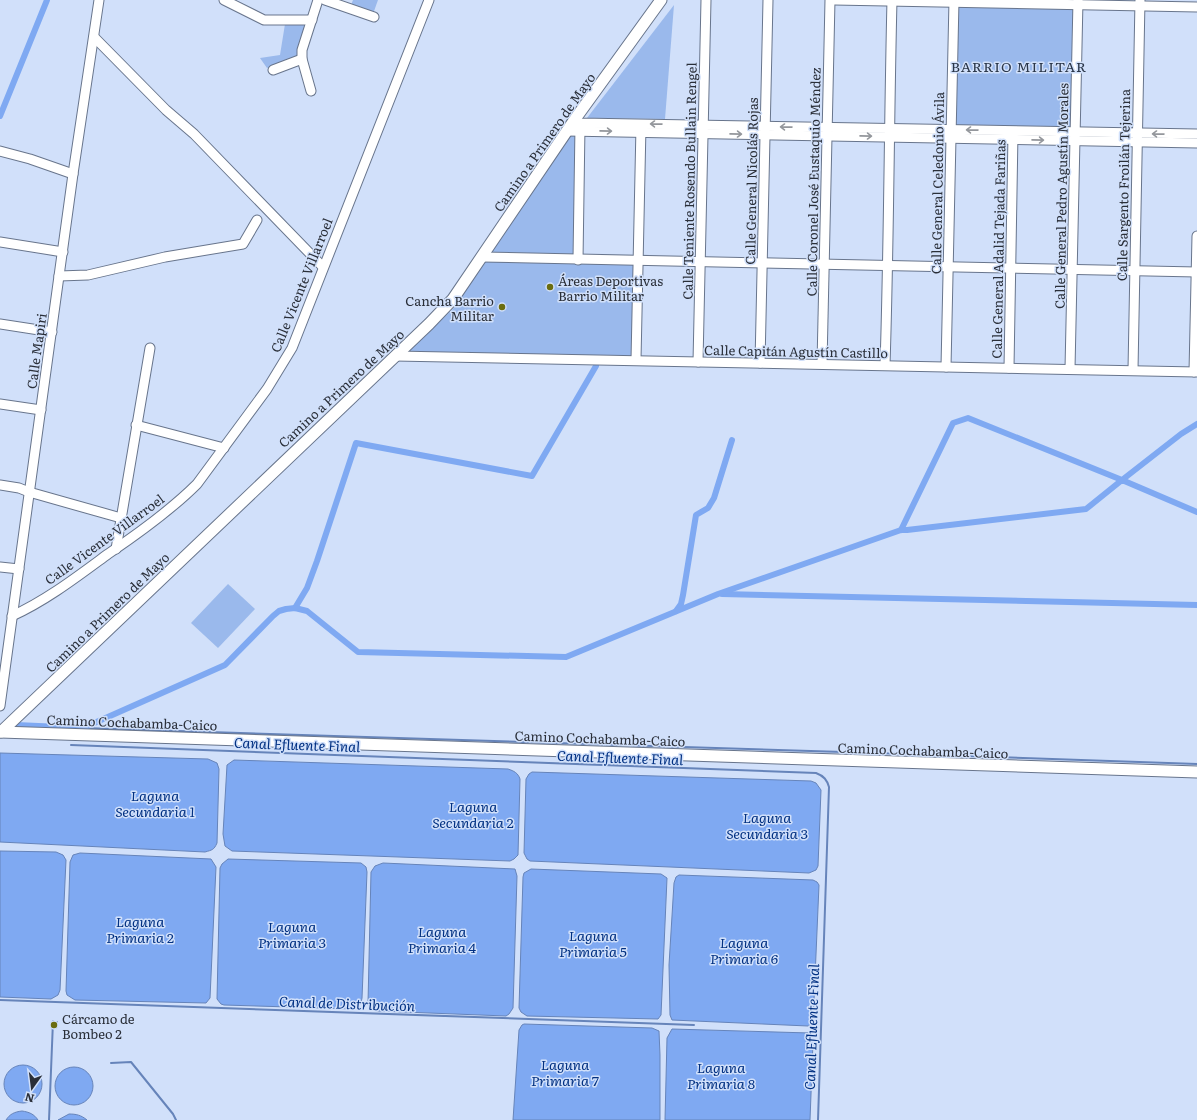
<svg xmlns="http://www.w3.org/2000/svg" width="1197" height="1120" viewBox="0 0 1197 1120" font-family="Literata,serif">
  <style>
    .green { fill: #9ab9ec }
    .water { fill: #7fa9f2; stroke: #6684ba }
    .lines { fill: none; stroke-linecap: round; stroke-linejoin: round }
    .stream { stroke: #6684ba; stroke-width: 2 }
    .canal { stroke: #7fa9f2; stroke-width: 6 }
    .minor-casing { stroke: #68758c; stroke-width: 11 }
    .major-casing { stroke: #68758c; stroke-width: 13 }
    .minor { stroke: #fff; stroke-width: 9 }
    .major { stroke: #fff; stroke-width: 11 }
    .oneway { stroke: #94979c }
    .poi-dot { fill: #6b6d0f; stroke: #d1e0fa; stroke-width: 1.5 }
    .labels { text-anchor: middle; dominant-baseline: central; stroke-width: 3; stroke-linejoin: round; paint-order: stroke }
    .street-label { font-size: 13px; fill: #2a2f39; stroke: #d1e0fa }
    .poi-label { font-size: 13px; fill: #2a2f39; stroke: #d1e0fa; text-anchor: start }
    .neighbourhood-label { font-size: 14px; letter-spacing: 1px; fill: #2a3649; stroke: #d1e0fa }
    .water-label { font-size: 14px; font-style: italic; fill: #013082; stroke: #d1e0fa }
  </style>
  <rect width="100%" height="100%" fill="#d1e0fa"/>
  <g class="green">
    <path d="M353 0H378L373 14 351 5Z"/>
    <path d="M674 5 665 119 587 118Z"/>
    <path d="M958 7 1073 9 1071 128 956 126Z"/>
    <path d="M306 23 298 47 297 57 267 68 260 58 280 55 285 24Z"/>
    <path d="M570 135 575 136 574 254 490 252Z"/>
    <path d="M483 261 634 265 632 356 407 352 453 309Z"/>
    <path d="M228 584 255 609 218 648 191 623Z"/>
  </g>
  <g class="water">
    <path d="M0 753 208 759 217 763 219 769 217 843C214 850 212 850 205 852L0 842Z"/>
    <path d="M234 760 508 769C514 771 518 773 520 779L518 855 514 859 510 861 232 851 225 846 223 834 227 765Z"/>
    <path d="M532 772 811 781 816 783 821 790 818 866 816 870 809 873 530 861 527 859 524 853 526 779 529 774Z"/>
    <path d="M0 851 56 852 63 855 66 860 60 990 58 995 51 999 0 997Z"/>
    <path d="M80 853 211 859 216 867 210 998 206 1003 75 1000 67 995 66 991 70 862 73 855Z"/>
    <path d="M228 859 361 863 366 867 367 872 362 998C361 1003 360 1007 354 1009L224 1005 221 1004 217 999 220 868 222 864Z"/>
    <path d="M383 863 515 869 517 876 513 1008 509 1014 506 1016 378 1011C372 1010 370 1008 368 1003L371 872 375 866Z"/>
    <path d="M531 869 661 874 667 878 661 1015 658 1019 527 1016 521 1012 519 1008 523 877 524 873Z"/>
    <path d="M679 875 813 880 817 882 819 885 813 1024 808 1026 672 1020 670 1015 669 965 674 883 676 877Z"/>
    <path d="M524 1024 652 1028 659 1031 660 1055V1120H513L519 1030 522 1025Z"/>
    <path d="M672 1029 810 1033 813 1036V1042L810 1120H665L667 1038Z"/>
    <circle cx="23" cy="1084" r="19"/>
    <circle cx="74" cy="1086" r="19"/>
    <path d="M22 1111C29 1112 34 1114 38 1120H6C10 1114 14 1112 22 1111Z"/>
    <path d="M69 1114C76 1114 81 1115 87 1120H58Z"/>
  </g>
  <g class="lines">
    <g class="stream">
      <path d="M83 728 940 755 1197 764"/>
      <path d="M71 745 816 773C824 776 827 780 829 787L818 1120"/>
      <path d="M0 1000 694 1025"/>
      <path d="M53 1028 57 1022"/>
      <path d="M111 1063 131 1062 173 1114 176 1120"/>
      <path d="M49 1120 53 1021"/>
    </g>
    <g class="canal">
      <path d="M0 116 47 0"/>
      <path d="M901 530 953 423 968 418 1122 480 1181 434 1197 424"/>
      <path d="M722 594 1197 605"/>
      <path d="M295 608 307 588 317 561 356 443 532 476 596 366"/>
      <path d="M676 611 681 604 683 595 696 515 708 508 714 498 732 440"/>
      <path d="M16 725 83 728 225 665 273 616 279 611 286 609 295 608 307 611 358 652 566 657 718 594 901 530H907L1086 509 1122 480 1197 512"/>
    </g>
    <g class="minor-casing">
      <g id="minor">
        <path d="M224 0 264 20H312"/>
        <path d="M325 0 374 17"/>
        <path d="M834 0 1197 7"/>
        <path d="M94 37 166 110 194 134 323 267"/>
        <path d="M273 70 302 59"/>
        <path d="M311 91 302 59V50L318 0"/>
        <path d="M575 119 580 123 1197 134"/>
        <path d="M567 131 1197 143"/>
        <path d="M0 151 30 159 73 174"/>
        <path d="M0 242 63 252"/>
        <path d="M482 257 1197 272"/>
        <path d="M578 260 580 126"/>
        <path d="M59 276 88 275 165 257 243 244 257 220"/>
        <path d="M0 324 52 332"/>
        <path d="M395 356 1197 372"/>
        <path d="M636 360 641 126"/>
        <path d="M698 362 706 0"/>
        <path d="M760 363 768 0"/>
        <path d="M822 364 830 0"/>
        <path d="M885 365C889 244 889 122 892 0"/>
        <path d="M946 367 954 0"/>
        <path d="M1009 368 1013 133"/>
        <path d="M1070 369 1078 0"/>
        <path d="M1133 370 1140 0"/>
        <path d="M1194 372 1197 236"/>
        <path d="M0 404 41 410"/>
        <path d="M136 425 224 448"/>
        <path d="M0 485 19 488 29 492 121 518"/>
        <path d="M116 549 150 348"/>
        <path d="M0 567 19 569"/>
        <path d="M12 616C47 600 78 576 108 554 139 533 171 510 197 484L267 389 292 348 429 0"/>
        <path d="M0 706 73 174 99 0"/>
      </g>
    </g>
    <g class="major-casing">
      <g id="major">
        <path d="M0 732 1197 772"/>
        <path d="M1 732 429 324 453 299 575 119 661 0"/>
      </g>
    </g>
    <use href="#minor" class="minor"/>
    <use href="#major" class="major"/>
  </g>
  <defs><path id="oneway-shaft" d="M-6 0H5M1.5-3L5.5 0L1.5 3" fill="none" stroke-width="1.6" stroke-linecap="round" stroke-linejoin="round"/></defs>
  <g class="oneway">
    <use href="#oneway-shaft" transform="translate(656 124) rotate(-179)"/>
    <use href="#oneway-shaft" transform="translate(786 127) rotate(-179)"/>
    <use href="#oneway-shaft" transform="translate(972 130) rotate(-179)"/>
    <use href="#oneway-shaft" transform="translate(606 131) rotate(1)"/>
    <use href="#oneway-shaft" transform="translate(736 134) rotate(1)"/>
    <use href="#oneway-shaft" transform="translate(1158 134) rotate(-179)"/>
    <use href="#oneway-shaft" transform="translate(866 136) rotate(1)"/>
    <use href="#oneway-shaft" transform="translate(1038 140) rotate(1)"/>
  </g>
  <g class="poi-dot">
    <circle cx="550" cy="287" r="4"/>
    <circle cx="502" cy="307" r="4"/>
    <circle cx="54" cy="1025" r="4"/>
  </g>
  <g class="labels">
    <g class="street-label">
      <text transform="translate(544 142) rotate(-55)">Camino a Primero de Mayo</text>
      <text transform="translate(689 181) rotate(-89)">Calle Teniente Rosendo Bullain Rengel</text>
      <text transform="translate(751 181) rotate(-89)">Calle General Nicolás Rojas</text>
      <text transform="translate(813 182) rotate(-89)">Calle Coronel José Eustaquio Méndez</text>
      <text transform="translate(937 183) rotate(-89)">Calle General Celedonio Ávila</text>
      <text transform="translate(1123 185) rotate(-89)">Calle Sargento Froilán Tejerina</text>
      <text transform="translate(1061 196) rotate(-89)">Calle General Pedro Agustín Morales</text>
      <text transform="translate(998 249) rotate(-89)">Calle General Adalid Tejada Fariñas</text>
      <text transform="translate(301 285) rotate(-68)">Calle Vicente Villarroel</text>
      <text transform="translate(36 351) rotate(-82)">Calle Mapiri</text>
      <text transform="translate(796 351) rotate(1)">Calle Capitán Agustín Castillo</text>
      <text transform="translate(341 388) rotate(-43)">Camino a Primero de Mayo</text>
      <text transform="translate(104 539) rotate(-36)">Calle Vicente Villarroel</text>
      <text transform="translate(107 612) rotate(-44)">Camino a Primero de Mayo</text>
      <text transform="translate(132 722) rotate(2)">Camino Cochabamba-Caico</text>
      <text transform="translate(600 738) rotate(2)">Camino Cochabamba-Caico</text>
      <text transform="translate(923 750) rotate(2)">Camino Cochabamba-Caico</text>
    </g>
    <g class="poi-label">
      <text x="558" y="280">Áreas Deportivas<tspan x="558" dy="15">Barrio Militar</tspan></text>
      <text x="494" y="300" text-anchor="end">Cancha Barrio<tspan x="494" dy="15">Militar</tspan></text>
      <text x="62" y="1018">Cárcamo de<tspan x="62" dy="15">Bombeo 2</tspan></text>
    </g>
    <g class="neighbourhood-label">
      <text x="1019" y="66">BARRIO MILITAR</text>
    </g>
    <g class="water-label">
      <text transform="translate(297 744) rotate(2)">Canal Efluente Final</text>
      <text transform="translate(620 757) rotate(2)">Canal Efluente Final</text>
      <text x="155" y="795">Laguna<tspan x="155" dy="16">Secundaria 1</tspan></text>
      <text x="473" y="806">Laguna<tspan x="473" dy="16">Secundaria 2</tspan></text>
      <text x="767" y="817">Laguna<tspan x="767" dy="16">Secundaria 3</tspan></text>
      <text x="140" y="921">Laguna<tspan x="140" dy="16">Primaria 2</tspan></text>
      <text x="292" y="926">Laguna<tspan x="292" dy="16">Primaria 3</tspan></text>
      <text x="442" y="931">Laguna<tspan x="442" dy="16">Primaria 4</tspan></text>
      <text x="593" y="935">Laguna<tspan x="593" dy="16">Primaria 5</tspan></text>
      <text x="744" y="942">Laguna<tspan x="744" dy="16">Primaria 6</tspan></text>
      <text transform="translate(347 1003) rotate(2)">Canal de Distribución</text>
      <text transform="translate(811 1027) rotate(-88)">Canal Efluente Final</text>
      <text x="565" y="1064">Laguna<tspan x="565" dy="16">Primaria 7</tspan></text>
      <text x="721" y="1067">Laguna<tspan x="721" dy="16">Primaria 8</tspan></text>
    </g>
  </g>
  <g transform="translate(32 1088) rotate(194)" stroke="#d1e0fa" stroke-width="3" paint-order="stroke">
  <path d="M0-3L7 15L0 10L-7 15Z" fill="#2a2f39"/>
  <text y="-6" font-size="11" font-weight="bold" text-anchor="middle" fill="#2a2f39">N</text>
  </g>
</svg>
